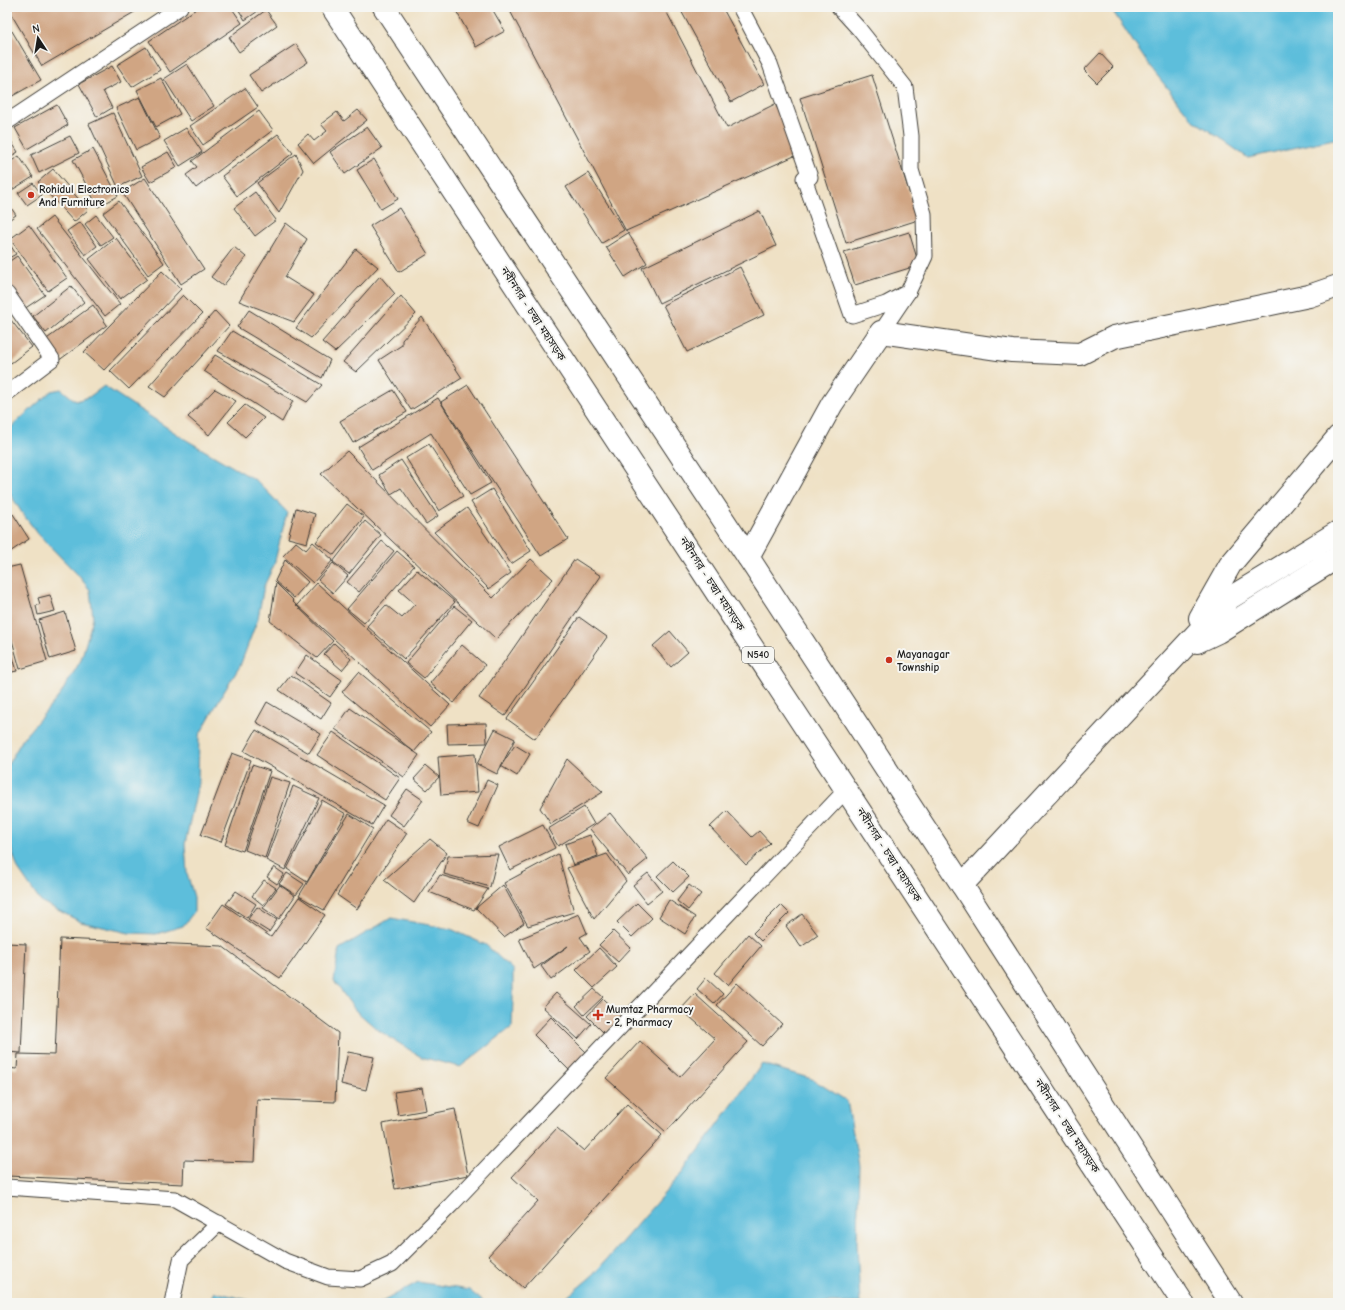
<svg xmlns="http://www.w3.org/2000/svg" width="1345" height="1310" viewBox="0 0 1345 1310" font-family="'Comic Neue','Noto Sans Bengali',sans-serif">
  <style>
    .water { fill: #5dbedb; stroke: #3c6d7c }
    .building { fill: #d0a583 }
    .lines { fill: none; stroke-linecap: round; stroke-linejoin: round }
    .lane-casing { stroke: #3c3a35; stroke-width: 17 }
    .street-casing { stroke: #3c3a35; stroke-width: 24 }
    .highway-casing { stroke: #3c3a35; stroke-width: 24 }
    .lane { stroke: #fff; stroke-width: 15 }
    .street { stroke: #fff; stroke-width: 22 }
    .highway { stroke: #fff; stroke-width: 22 }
    .poi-dot { fill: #c8321e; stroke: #f6f6f2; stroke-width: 1.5 }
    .labels { text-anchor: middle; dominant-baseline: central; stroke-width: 4; stroke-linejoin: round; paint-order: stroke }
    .shield { fill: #f6f6f2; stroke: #5d5d5c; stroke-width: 1 }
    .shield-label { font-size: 10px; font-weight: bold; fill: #1c1c1c }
    .poi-label { font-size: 11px; font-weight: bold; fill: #1c1c1c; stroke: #f6f6f2; text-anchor: start }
    .street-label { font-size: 11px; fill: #1c1c1c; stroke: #f6f6f2 }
  </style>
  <rect width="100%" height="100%" fill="#f6f6f2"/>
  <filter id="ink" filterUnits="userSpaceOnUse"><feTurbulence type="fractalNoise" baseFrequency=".025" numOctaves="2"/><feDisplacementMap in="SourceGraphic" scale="8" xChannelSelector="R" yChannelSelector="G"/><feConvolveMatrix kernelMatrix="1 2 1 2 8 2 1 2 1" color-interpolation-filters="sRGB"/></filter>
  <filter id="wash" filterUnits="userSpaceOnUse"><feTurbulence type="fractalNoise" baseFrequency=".012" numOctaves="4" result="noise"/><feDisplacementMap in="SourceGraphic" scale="16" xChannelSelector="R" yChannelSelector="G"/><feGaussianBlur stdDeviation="0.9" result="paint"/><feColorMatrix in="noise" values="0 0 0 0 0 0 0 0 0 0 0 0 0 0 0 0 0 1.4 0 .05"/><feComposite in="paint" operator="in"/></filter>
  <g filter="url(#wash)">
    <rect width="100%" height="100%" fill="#efe1c5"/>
    <g class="water">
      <path d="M1110 7H1338V138L1248 158 1192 119 1148 64Z"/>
      <path d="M104 386 183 438 257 481 287 512 274 565 264 586 258 618 240 666 219 700 199 736 198 784 185 844 187 873 194 897V912L183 926 156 934 129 933 81 922 40 901 18 869 7 836V766L24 737 60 695 81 660 93 618 90 590 78 575 39 535 22 513 7 489V432L8 430 51 391 61 389 76 401 89 397Z"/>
      <path d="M391 918 451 929 486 945 513 970V999L512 1027 460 1067 421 1057 378 1030 355 1010 334 981 339 949Z"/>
      <path d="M762 1064 812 1079 847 1101 859 1165 857 1243 860 1303H560L593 1275 683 1172Z"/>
      <path d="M418 1282 469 1290 485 1303H380Z"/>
      <path d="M215 1292 261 1303H209Z"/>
    </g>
    <g id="blocks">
      <g class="building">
        <path d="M7 7H143L42 66Z"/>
        <path d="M199 7H231L242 23 170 72 149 41Z"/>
        <path d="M237 7H264L245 20Z"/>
        <path d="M454 7H491L505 31 476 47Z"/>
        <path d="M508 7H664L727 128 775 104 801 153 626 231Z"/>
        <path d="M679 7H722L764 84 731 102Z"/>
        <path d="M266 10 277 25 239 52 229 37Z"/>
        <path d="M12 31 41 80 7 99V34Z"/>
        <path d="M296 44 308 62 261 93 249 75Z"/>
        <path d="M146 47 160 70 132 87 117 65Z"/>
        <path d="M1100 53 1113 67 1097 83 1084 70Z"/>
        <path d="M187 64 214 106 191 121 164 79Z"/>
        <path d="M112 66 121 82 103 91 112 108 97 117 79 84Z"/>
        <path d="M872 75 918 220 846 243 800 98Z"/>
        <path d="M161 78 180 114 156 127 137 90Z"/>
        <path d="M245 88 258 107 203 145 190 126Z"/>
        <path d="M140 97 160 138 136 150 116 108Z"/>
        <path d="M57 105 68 125 27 149 15 128Z"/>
        <path d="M358 110 367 120 314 163 298 143 308 134 314 141 327 131 321 124 337 112 344 121Z"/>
        <path d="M259 111 273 130 196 188 186 175 197 167 192 161Z"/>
        <path d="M113 113 142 176 118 187 89 124Z"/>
        <path d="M367 127 382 148 345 174 330 152Z"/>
        <path d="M186 128 202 152 180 166 164 141Z"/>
        <path d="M278 134 293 153 237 196 222 176Z"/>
        <path d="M7 135 18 152 7 159Z"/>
        <path d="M70 136 79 153 39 173 31 155Z"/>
        <path d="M93 149 118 196 98 207 73 160Z"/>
        <path d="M168 152 177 167 150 182 141 167Z"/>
        <path d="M296 154 303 170 279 213 257 183Z"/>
        <path d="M19 156 33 177 7 193V164Z"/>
        <path d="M374 159 398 199 381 209 357 170Z"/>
        <path d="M53 169 88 210 74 222 38 182Z"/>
        <path d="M588 173 624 230 602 243 566 187Z"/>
        <path d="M145 178 204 269 181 284 122 192Z"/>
        <path d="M33 183 42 195 27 205 18 193Z"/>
        <path d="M255 192 276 220 255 236 234 208Z"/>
        <path d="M119 201 164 263 148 275 103 213Z"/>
        <path d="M7 202 16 215 7 221Z"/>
        <path d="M399 208 428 254 399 272 370 226Z"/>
        <path d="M760 211 776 246 659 303 642 268Z"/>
        <path d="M96 215 113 237 101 245 85 224Z"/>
        <path d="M52 217 120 304 105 316 37 229Z"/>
        <path d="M80 222 97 246 85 255 67 231Z"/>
        <path d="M286 223 307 239 285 277 314 295 294 322 239 301Z"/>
        <path d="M29 225 67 278 48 291 10 239Z"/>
        <path d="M909 232 919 265 855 285 844 252Z"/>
        <path d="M628 233 647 263 625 277 606 247Z"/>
        <path d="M116 238 147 279 120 299 89 259Z"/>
        <path d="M7 240 16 254 7 259Z"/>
        <path d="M234 247 246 257 223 286 211 277Z"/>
        <path d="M356 249 378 267 311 338 296 328Z"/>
        <path d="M17 256 45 295 24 309 7 285V263Z"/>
        <path d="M740 267 764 315 687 352 663 305Z"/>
        <path d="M162 271 181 289 104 370 84 352Z"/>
        <path d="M380 276 395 294 335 352 322 342Z"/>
        <path d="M71 286 84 302 46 333 33 316Z"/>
        <path d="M183 295 202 314 129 389 110 371Z"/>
        <path d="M401 296 416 314 356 372 343 362Z"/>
        <path d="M93 305 107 325 58 361 44 341Z"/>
        <path d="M249 310 330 360 322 378 237 327Z"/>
        <path d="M215 311 229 326 165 397 149 386Z"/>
        <path d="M7 315 32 347 11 363 7 358Z"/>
        <path d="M422 317 462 378 411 410 379 360 402 345V340Z"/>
        <path d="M232 331 322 385 307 402 218 351Z"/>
        <path d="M215 355 293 401 282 422 204 371Z"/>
        <path d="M468 385 568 539 541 556 441 402Z"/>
        <path d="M215 389 236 401 209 435 188 417Z"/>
        <path d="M393 390 407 412 353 443 340 421Z"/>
        <path d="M438 398 491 483 470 495 431 433 372 470 358 447Z"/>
        <path d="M245 405 264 418 245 437 228 422Z"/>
        <path d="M429 444 463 496 439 511 406 458Z"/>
        <path d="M347 451 493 598 531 559 553 579 496 639 321 474Z"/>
        <path d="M401 460 438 516 426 524 401 488 391 494 379 475Z"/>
        <path d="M492 489 531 551 511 564 471 502Z"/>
        <path d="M347 504 364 517 334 555 316 542Z"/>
        <path d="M296 508 315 514 307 543 288 538Z"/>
        <path d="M467 508 511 573 489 589 434 532Z"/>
        <path d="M13 514 29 539 7 554V518Z"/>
        <path d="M365 521 381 535 349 574 333 562Z"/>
        <path d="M382 541 394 551 359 592 347 582Z"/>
        <path d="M296 542 306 550 313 542 333 560 313 583 283 556Z"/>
        <path d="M397 551 414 566 364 623 347 609Z"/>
        <path d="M575 559 601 576 505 716 479 698Z"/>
        <path d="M285 560 308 582 294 598 275 581Z"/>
        <path d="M333 563 348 576 333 593 318 580Z"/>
        <path d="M20 565 47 661 20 669 7 622V568Z"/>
        <path d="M417 570 455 602 404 659 367 626 386 605 402 618 415 604 399 590Z"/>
        <path d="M276 583 293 600 292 601 333 641 317 658 270 621Z"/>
        <path d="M317 583 450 705 430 727 297 605Z"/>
        <path d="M50 595 55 611 38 615 36 606 40 604 38 598Z"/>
        <path d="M454 606 472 620 424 678 406 663Z"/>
        <path d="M65 612 76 651 50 659 39 620Z"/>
        <path d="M579 617 607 637 535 739 507 719Z"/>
        <path d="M670 631 688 652 671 667 653 646Z"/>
        <path d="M7 637 17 671 7 673Z"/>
        <path d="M334 643 351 659 342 670 324 654Z"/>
        <path d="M462 645 485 665 454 703 430 683Z"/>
        <path d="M307 655 342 680 330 697 295 673Z"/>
        <path d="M359 672 431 732 414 752 342 692Z"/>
        <path d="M291 675 331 703 321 719 279 690Z"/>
        <path d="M267 702 321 734 309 753 256 722Z"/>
        <path d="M350 708 419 755 404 777 335 729Z"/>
        <path d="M486 723 487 743 448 744 447 724Z"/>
        <path d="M495 729 515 739 497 774 477 764Z"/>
        <path d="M256 730 384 805 372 825 244 751Z"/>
        <path d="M333 732 400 778 385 800 317 755Z"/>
        <path d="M515 745 530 754 517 776 501 766Z"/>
        <path d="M232 753 251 760 221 842 201 835Z"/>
        <path d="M475 754 478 792 441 795 438 757Z"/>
        <path d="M567 759 603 792 551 824 540 808Z"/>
        <path d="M252 765 270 771 243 851 225 845Z"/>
        <path d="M426 766 439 777 427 790 414 779Z"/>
        <path d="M270 777 290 783 265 858 245 850Z"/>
        <path d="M487 780 498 785 479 828 467 823Z"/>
        <path d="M293 786 319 798 285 870 266 860Z"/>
        <path d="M407 789 423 800 404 826 389 815Z"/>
        <path d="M322 800 346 814 307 882 287 869Z"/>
        <path d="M584 807 594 824 558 846 548 829Z"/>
        <path d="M727 811 752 837 759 831 770 843 746 865 710 827Z"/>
        <path d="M610 813 648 859 628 875 590 829Z"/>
        <path d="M349 814 373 829 324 910 299 896Z"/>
        <path d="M386 819 407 833 357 909 337 895Z"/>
        <path d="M543 825 555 848 510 870 499 847Z"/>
        <path d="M590 835 598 856 573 865 565 844Z"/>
        <path d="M430 839 447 853 414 903 384 880Z"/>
        <path d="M498 854 490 887 444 874 448 856Z"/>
        <path d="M558 854 574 912 528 926 504 883Z"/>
        <path d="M607 854 626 881 594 919 567 868Z"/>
        <path d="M673 861 689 877 673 892 657 876Z"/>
        <path d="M274 867 284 874 277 884 267 877Z"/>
        <path d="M287 873 304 884 296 895 279 884Z"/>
        <path d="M648 873 662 891 647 903 633 885Z"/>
        <path d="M440 875 488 889 474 910 429 892Z"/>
        <path d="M264 880 276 888 263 905 252 896Z"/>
        <path d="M280 885 295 896 279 919 263 908Z"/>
        <path d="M503 885 524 923 504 937 476 908Z"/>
        <path d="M689 885 701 894 688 910 677 901Z"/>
        <path d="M236 891 256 904 247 918 226 904Z"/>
        <path d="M299 897 325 915 280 978 206 928 223 904 271 937Z"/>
        <path d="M669 900 695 917 685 934 659 917Z"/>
        <path d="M637 903 652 918 632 937 617 922Z"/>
        <path d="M781 905 789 913 761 941 753 933Z"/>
        <path d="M257 907 277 920 269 932 248 919Z"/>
        <path d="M579 914 587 933 580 937 590 951 551 980 541 966 568 946 534 969 519 939Z"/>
        <path d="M802 914 818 935 801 947 786 926Z"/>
        <path d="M613 931 631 948 618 962 599 945Z"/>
        <path d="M748 934 761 946 728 985 715 973Z"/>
        <path d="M60 939 222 946 338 1033 335 1102 257 1099 254 1162 184 1160 183 1184 7 1176V1068L17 1069 18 1054 55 1055Z"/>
        <path d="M7 943 26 944 21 1053 7 1052Z"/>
        <path d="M599 948 617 967 594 988 576 970Z"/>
        <path d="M706 978 723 994 714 1004 697 989Z"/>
        <path d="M737 983 782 1024 762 1046 717 1005Z"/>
        <path d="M594 989 603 997 584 1015 576 1006Z"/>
        <path d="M556 993 591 1024 578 1039 543 1007Z"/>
        <path d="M695 994 748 1042 666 1132 606 1078 640 1041 680 1077 715 1039 681 1009Z"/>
        <path d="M603 999 622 1017 605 1034 587 1016Z"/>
        <path d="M551 1017 588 1054 571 1072 534 1035Z"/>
        <path d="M348 1052 374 1057 366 1090 341 1084Z"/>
        <path d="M422 1088 426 1110 398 1115 394 1092Z"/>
        <path d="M627 1104 662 1135 523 1288 488 1256 538 1201 512 1177 557 1128 584 1151Z"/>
        <path d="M455 1109 468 1175 395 1189 383 1124Z"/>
      </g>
    </g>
  </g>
  <g filter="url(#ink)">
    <use href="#blocks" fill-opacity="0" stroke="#3c3a35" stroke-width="1"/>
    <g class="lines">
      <g class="lane-casing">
        <g id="lane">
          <path d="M740 7 770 64 810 177 804 178 852 315 886 304 908 292 881 332"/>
          <path d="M839 7 859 29 905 87 911 136V170L924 214 925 256 908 292"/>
          <path d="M7 122 180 7"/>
          <path d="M7 294 52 359 7 393"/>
          <path d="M7 1187 175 1199 285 1261 328 1277 360 1279 392 1264 451 1205 846 790"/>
          <path d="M172 1303 181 1260 219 1223"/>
        </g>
      </g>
      <g class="street-casing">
        <g id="street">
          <path d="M748 557 832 404 881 332 1012 351 1080 354 1114 337 1309 296 1338 286"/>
          <path d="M1200 618 1230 565 1338 437"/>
          <path d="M1197 642 1218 632 1338 557"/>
          <path d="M962 885 1230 598 1338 532"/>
        </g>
      </g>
      <g class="highway-casing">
        <g id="highway">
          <path d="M332 7 1183 1303"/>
          <path d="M384 7 748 557 962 885 1231 1303"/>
        </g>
      </g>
      <use href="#lane" class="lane"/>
      <use href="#street" class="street"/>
      <use href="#highway" class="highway"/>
    </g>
  </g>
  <g class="poi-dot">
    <circle cx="31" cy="195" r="4"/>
    <circle cx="889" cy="660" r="4"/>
    <path d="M596 1009h4v4h4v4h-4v4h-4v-4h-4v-4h4z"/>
  </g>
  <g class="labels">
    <rect class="shield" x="742" y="647" width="32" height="16" rx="3"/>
    <g class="shield-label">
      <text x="758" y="655">N540</text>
    </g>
    <g class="poi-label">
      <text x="39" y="189">Rohidul Electronics<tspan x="39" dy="13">And Furniture</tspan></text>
      <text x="897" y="654">Mayanagar<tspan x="897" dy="13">Township</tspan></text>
      <text x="606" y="1009">Mumtaz Pharmacy<tspan x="606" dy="13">- 2, Pharmacy</tspan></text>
    </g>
    <g class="street-label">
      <text transform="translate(533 314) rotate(57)">নবীনগর - চন্দ্রা মহাসড়ক</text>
      <text transform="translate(712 584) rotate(57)">নবীনগর - চন্দ্রা মহাসড়ক</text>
      <text transform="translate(889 855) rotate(57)">নবীনগর - চন্দ্রা মহাসড়ক</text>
      <text transform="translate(1067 1126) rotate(57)">নবীনগর - চন্দ্রা মহাসড়ক</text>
    </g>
  </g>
  <rect width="1345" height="1310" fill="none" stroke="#f6f6f2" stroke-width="24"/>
  <g transform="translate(38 38) rotate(348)" stroke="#f6f6f2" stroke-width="3" paint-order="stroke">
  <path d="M0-3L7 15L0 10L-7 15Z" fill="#1c1c1c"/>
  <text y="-6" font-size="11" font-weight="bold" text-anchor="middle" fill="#1c1c1c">N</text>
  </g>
</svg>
